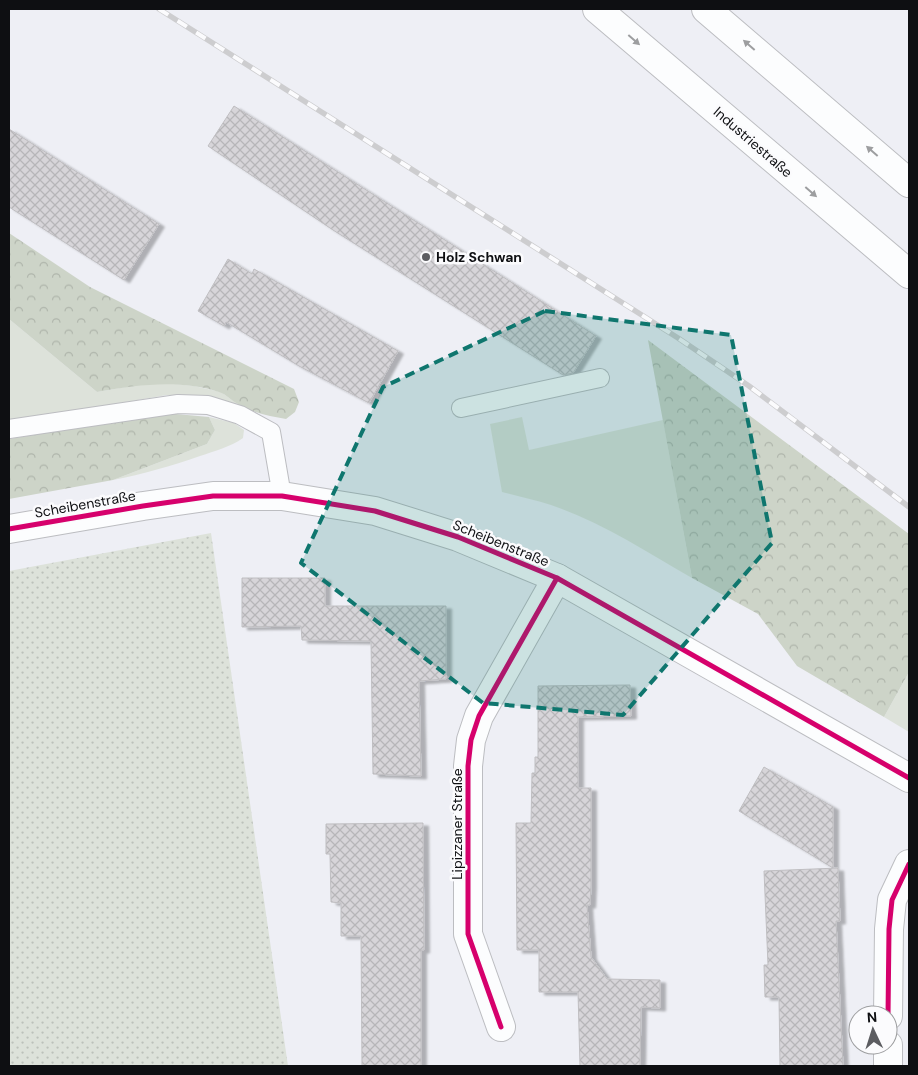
<svg xmlns="http://www.w3.org/2000/svg" width="918" height="1075" viewBox="0 0 918 1075" font-family="'DM Sans',sans-serif">
  <style>
    .green { fill: #dde2da }
    .forest { fill: url(#forest-crowns) }
    .park { fill: url(#park-dots) }
    .building { fill: url(#building-cross-hatch); stroke: #bfbec1; filter: url(#shadow) }
    .lines { fill: none; stroke-linecap: round; stroke-linejoin: round }
    .lane-casing { stroke: #bcbdc1; stroke-width: 20 }
    .street-casing { stroke: #bcbdc1; stroke-width: 30 }
    .secondary-casing { stroke: #bcbdc1; stroke-width: 30 }
    .highway-casing { stroke: #bcbdc1; stroke-width: 30 }
    .lane { stroke: #fcfdfe; stroke-width: 18 }
    .street { stroke: #fcfdfe; stroke-width: 28 }
    .secondary { stroke: #fcfdfe; stroke-width: 28 }
    .highway { stroke: #fcfdfe; stroke-width: 28 }
    .rail-casing { stroke: #cdcdcf; stroke-width: 5.5 }
    .rail { stroke: #fbfbfd; stroke-width: 4; stroke-dasharray: 11; stroke-linecap: butt }
    .cycleway-casing { stroke: #fbfbfd; stroke-width: 8 }
    .cycleway { stroke: #d6006c; stroke-width: 5 }
    .oneway { fill: #9d9ea0 }
    .marked { fill: #0f766e; fill-opacity: 0.2; stroke: #0f766e; stroke-width: 4; stroke-dasharray: 10 6; stroke-linejoin: round }
    .poi-dot { fill: #5c5d61; stroke: #fbfbfd; stroke-width: 2 }
    .labels { text-anchor: middle; dominant-baseline: central; stroke-width: 5; stroke-linejoin: round; paint-order: stroke }
    .street-label { font-size: 14px; fill: #0e0f12; stroke: #fbfbfd }
    .poi-label { font-size: 14px; font-weight: bold; fill: #0e0f12; stroke: #fbfbfd; text-anchor: start }
  </style>
  <defs>
    <pattern id="forest-crowns" width="20" height="18" patternUnits="userSpaceOnUse" patternTransform="scale(1.25)"><rect width="20" height="18" fill="#cdd4c8"/><path d="M2 6a3 3 0 1 1 6 0M12 15a3 3 0 1 1 6 0" fill="none" stroke="#afb5ab"/></pattern>
    <pattern id="park-dots" width="8" height="8" patternUnits="userSpaceOnUse" patternTransform="scale(1.25)"><rect width="8" height="8" fill="#dde2da"/><path d="M2 2h.1M6 6h.1" fill="none" stroke="#bcc1ba" stroke-width="1.8" stroke-linecap="round"/></pattern>
    <pattern id="building-cross-hatch" width="8" height="8" patternUnits="userSpaceOnUse" patternTransform="scale(1.25)"><rect width="8" height="8" fill="#d7d5d9"/><path d="M0 0l8 8M0 8l8-8" fill="none" stroke="#b7b6b9"/></pattern>
    <filter id="shadow"><feDropShadow dx="5.5" dy="3" stdDeviation="1" flood-color="#0004"/></filter>
  </defs>
  <rect width="100%" height="100%" fill="#eeeff5"/>
  <g class="green">
    <path d="M9 319 97 392 137 385 166 383 194 386 221 392 239 405 196 395H167L9 422Z"/>
    <path d="M209 417 234 423 244 430 243 438C230 447 215 451 200 456 171 466 143 474 113 480L207 444 215 430Z"/>
    <path d="M522 417 529 450 663 420 692 578C647 552 601 522 551 505 535 500 518 496 502 492L490 424Z"/>
    <path d="M909 672V732L884 717Z"/>
  </g>
  <g class="forest">
    <path d="M9 233 90 287 294 389 299 402 295 412 286 419C270 416 253 413 238 404 232 401 226 394 219 392 178 379 138 385 97 392L9 319Z"/>
    <path d="M648 340 909 534V672L884 717 797 666 758 614 692 578Z"/>
    <path d="M165 413 209 417 215 430 207 444 113 480 9 499V439Z"/>
  </g>
  <path class="park" d="M211 533 288 1066H9V571Z"/>
  <g class="building">
    <path d="M234 106 596 336 573 373 563 375 333 230 208 146Z"/>
    <path d="M9 129 159 224 124 280 9 207Z"/>
    <path d="M228 259 252 274 254 269 398 351 369 403 299 366 226 322 224 326 198 311Z"/>
    <path d="M242 578H325V606H446V679L419 681 421 776 373 774 371 641 302 640 301 626 242 627Z"/>
    <path d="M630 685 631 716 578 717V788H591V886L590 905H587L591 957 607 979 660 980V1008L641 1007 640 1066H580L578 992H539V950H517L516 823H531L532 773H535V757H538V686Z"/>
    <path d="M764 767 833 807V868L739 811Z"/>
    <path d="M423 823 424 950H421V1066H362L361 936H341V903L331 902 330 854H326V824Z"/>
    <path d="M838 868 840 921H836L843 1066H780L779 997H765L764 965H768L764 871Z"/>
  </g>
  <g class="lines">
    <g class="lane-casing">
      <g id="lane">
        <path d="M461 408 600 378"/>
        <path d="M9 429 178 404 208 405 240 415 271 432 282 496"/>
      </g>
    </g>
    <g class="street-casing">
      <g id="street">
        <path d="M888 1016 889 929 892 900 909 864"/>
        <path d="M501 1027 468 934V766L471 740 479 716 557 578"/>
        <path d="M888 1066V1045"/>
      </g>
    </g>
    <g class="secondary-casing">
      <path id="secondary" d="M9 529 143 506 213 496H282L375 511 458 537 557 578 909 778"/>
    </g>
    <g class="highway-casing">
      <g id="highway">
        <path d="M597 9 909 274"/>
        <path d="M706 9 909 183"/>
      </g>
    </g>
    <use href="#lane" class="lane"/>
    <use href="#street" class="street"/>
    <use href="#secondary" class="secondary"/>
    <use href="#highway" class="highway"/>
    <g class="rail-casing">
      <path id="rail" d="M159 9 678 338 749 386 909 507"/>
    </g>
    <use href="#rail" class="rail"/>
    <g class="cycleway-casing">
      <g id="cycleway">
        <path d="M9 529 143 506 213 496H282L375 511 458 537 557 578 909 778"/>
        <path d="M888 1016 889 929 892 900 909 864"/>
        <path d="M501 1027 468 934V766L471 740 479 716 557 578"/>
      </g>
    </g>
    <use href="#cycleway" class="cycleway"/>
  </g>
  <defs><path id="oneway-solid" d="M-6-.8H1V-3.2L6.5 0L1 3.2V.8H-6Z" transform="scale(1.25)"/></defs>
  <g class="oneway">
    <use href="#oneway-solid" transform="translate(634 40) rotate(41)"/>
    <use href="#oneway-solid" transform="translate(749 45) rotate(-139)"/>
    <use href="#oneway-solid" transform="translate(872 151) rotate(-139)"/>
    <use href="#oneway-solid" transform="translate(811 192) rotate(41)"/>
  </g>
  <path class="marked" d="M545 311 731 335 772 543 623 715 483 703 301 563 383 387Z"/>
  <circle class="poi-dot" cx="426" cy="257" r="5"/>
  <g class="labels">
    <g class="street-label">
      <text transform="translate(753 142) rotate(41)">Industriestraße</text>
      <text transform="translate(85 504) rotate(-10)">Scheibenstraße</text>
      <text transform="translate(501 543) rotate(22)">Scheibenstraße</text>
      <text transform="translate(457 824) rotate(-90)">Lipizzaner Straße</text>
    </g>
    <g class="poi-label">
      <text x="436" y="257">Holz Schwan</text>
    </g>
  </g>
  <rect width="918" height="1075" fill="none" stroke="#0e0f12" stroke-width="20"/>
  <g transform="translate(873 1030) rotate(356)"><circle r="24" fill="#fbfbfd" stroke="#9c9d9f"/>
  <path d="M0-4L9 19L0 12L-9 19Z" fill="#5c5d61"/>
  <text y="-8" font-size="14" font-weight="bold" text-anchor="middle" fill="#0e0f12">N</text>
  </g>
</svg>
